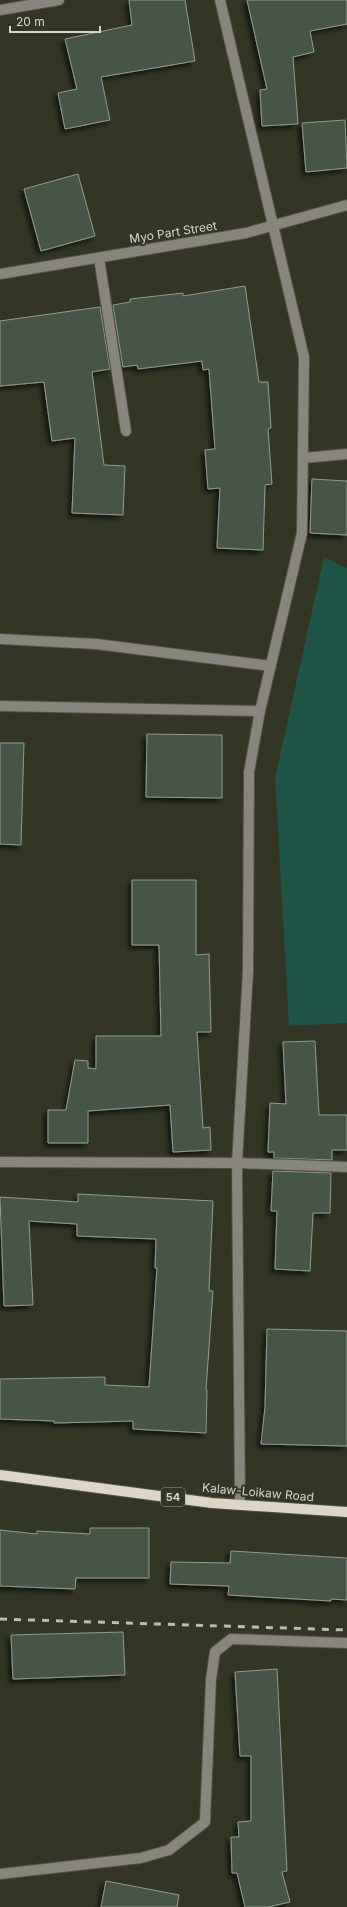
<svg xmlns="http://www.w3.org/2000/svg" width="347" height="1907" viewBox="0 0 347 1907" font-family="Inter,sans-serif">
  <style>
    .water { fill: #1f5345 }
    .building { fill: #475547; stroke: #8e9d8d; filter: url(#shadow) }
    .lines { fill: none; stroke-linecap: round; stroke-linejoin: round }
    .minor-casing { stroke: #505343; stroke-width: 12 }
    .major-casing { stroke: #505343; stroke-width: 12 }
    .minor { stroke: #88857c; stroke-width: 10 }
    .major { stroke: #ddd6c4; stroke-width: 10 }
    .rail { stroke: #babdb1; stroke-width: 3; stroke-dasharray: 7 7; stroke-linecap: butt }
    .labels { text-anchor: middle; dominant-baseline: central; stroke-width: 4; stroke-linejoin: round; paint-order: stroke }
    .shield { fill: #333625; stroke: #a5a79b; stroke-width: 1 }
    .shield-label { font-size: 11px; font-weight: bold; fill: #d6d8cd }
    .street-label { font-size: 12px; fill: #d6d8cd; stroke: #333625 }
  </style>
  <defs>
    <filter id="shadow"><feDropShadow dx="-3.5" dy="3.5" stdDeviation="2" flood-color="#0009"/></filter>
  </defs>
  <rect width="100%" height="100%" fill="#333625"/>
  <path class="water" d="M324 557 347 568V1023L289 1026 275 778Z"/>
  <g class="building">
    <path d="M129 0H185L195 61 101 77 110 120 65 129 58 93 77 89 65 39 132 25Z"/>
    <path d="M247 0H347V24L310 31 314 52 293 57 298 124 262 126 260 90 267 89Z"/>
    <path d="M345 120 347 168 306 172 302 123Z"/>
    <path d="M78 174 95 236 41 251 24 189Z"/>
    <path d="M245 286 259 382H268L271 428 268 429 272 484 265 485 263 550 217 548 220 488 208 489 205 450 215 449 209 369 203 370 202 361 138 369 137 365 123 367 113 305 130 302V299L183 293V296Z"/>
    <path d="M100 307 110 369 92 372 104 465 125 466 123 515 72 513 75 438 52 441 44 382 0 386V321Z"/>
    <path d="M312 479 347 481V535L310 533Z"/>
    <path d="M147 734 222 735V798L146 797Z"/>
    <path d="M0 743H24L21 845 0 844Z"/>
    <path d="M132 880H196V955L209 954 211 1032H197L203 1128 210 1127 211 1150 173 1152 170 1105 88 1111V1143H48V1110H66L75 1060 88 1061V1068L96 1069V1036H161L159 945H132Z"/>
    <path d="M315 1041 319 1115H347V1150H332V1160L274 1158V1152H268L270 1103 286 1104 283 1042Z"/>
    <path d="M273 1171 331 1173 330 1213H313L310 1271 275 1269 277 1211H271Z"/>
    <path d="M78 1194 213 1201 209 1291H213L206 1390H207L206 1433 133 1429V1421L54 1423V1421L0 1419V1379L105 1377V1385L149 1387 157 1268H155L156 1239 77 1236V1224L29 1221 33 1305 4 1306 0 1197 78 1202Z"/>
    <path d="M267 1329 347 1331V1446L261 1444 265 1407Z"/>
    <path d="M90 1528H149V1578H76L75 1589 0 1586V1530L37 1534V1531L90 1534Z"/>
    <path d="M231 1551 347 1558V1600L331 1599V1601L228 1595 229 1586 170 1584 171 1562 230 1563Z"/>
    <path d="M123 1632 125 1675 13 1679 11 1635Z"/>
    <path d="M277 1669 287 1871 282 1872 290 1902 268 1907H245L237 1873H232L231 1837H239L238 1822 251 1821V1756H240L235 1672Z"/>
    <path d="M106 1881 179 1895 177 1907H101Z"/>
  </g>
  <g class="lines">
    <g class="minor-casing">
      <g id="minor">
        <path d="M220 0 304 357 302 533 260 711 249 772 248 971 237 1163 240 1504"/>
        <path d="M0 10 59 0"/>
        <path d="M99 258 126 431"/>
        <path d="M0 274 246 233 347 205"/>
        <path d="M303 458 347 454"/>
        <path d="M0 639 96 644 271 666"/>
        <path d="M0 706 260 711"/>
        <path d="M0 1162 237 1163 347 1167"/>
        <path d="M0 1874 141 1858 169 1850 205 1822 211 1679 215 1652 231 1639 347 1643"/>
      </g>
    </g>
    <g class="major-casing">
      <path id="major" d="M0 1475 212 1503 347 1512"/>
    </g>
    <use href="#minor" class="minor"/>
    <use href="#major" class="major"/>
    <path class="rail" d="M0 1619 347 1630"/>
  </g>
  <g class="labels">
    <rect class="shield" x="161" y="1488" width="24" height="18" rx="3"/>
    <g class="shield-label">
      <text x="173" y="1497">54</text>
    </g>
    <g class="street-label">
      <text transform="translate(173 232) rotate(-9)">Myo Part Street</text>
      <text transform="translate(258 1492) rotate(5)">Kalaw-Loikaw Road</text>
    </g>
  </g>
  <path d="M10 26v6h90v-6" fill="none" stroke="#d6d8cd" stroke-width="2"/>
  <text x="16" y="26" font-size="12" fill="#d6d8cd" stroke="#333625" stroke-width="3" paint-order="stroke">20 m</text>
</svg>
